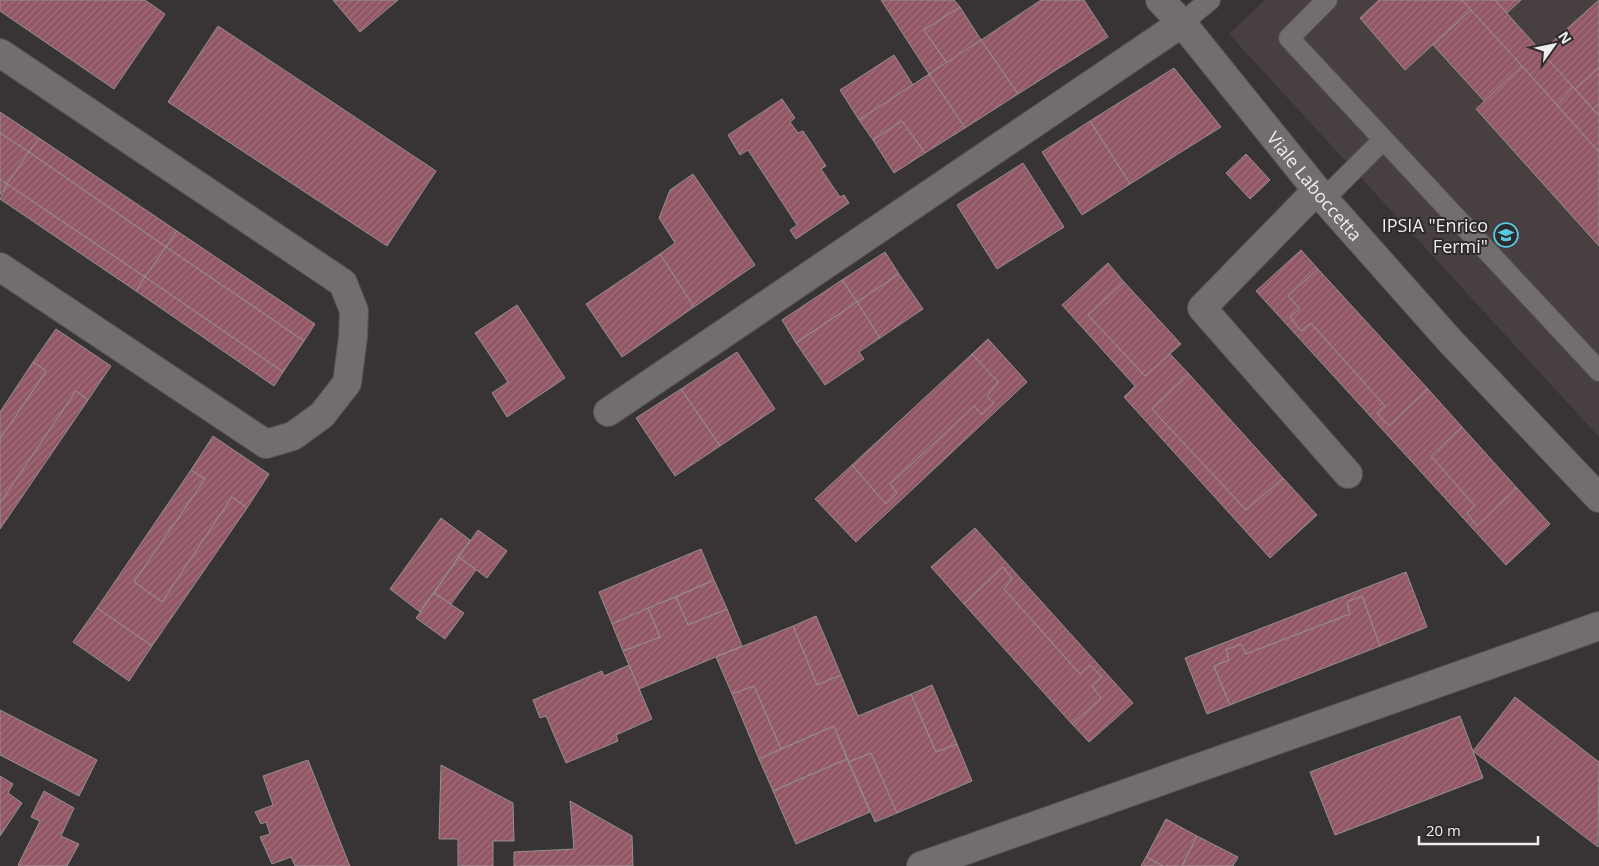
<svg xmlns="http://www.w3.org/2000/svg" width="1599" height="866" viewBox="0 0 1599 866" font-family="'Open Sans',sans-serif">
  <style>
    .built { fill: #483f40 }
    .building { fill: url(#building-hatch); stroke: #949091 }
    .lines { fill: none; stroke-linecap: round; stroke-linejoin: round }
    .lane-casing { stroke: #555252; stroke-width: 22 }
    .street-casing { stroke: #555252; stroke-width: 30 }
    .secondary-casing { stroke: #555252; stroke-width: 30 }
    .lane { stroke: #726e6f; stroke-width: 20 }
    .street { stroke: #726e6f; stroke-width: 28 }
    .secondary { stroke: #726e6f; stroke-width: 28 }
    .labels { text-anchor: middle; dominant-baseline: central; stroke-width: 4; stroke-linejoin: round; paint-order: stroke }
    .street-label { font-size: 18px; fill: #eeecec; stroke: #2d2a2b }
    .poi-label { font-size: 18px; fill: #eeecec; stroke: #2d2a2b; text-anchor: end }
  </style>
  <defs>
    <pattern id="building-hatch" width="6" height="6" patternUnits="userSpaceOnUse" patternTransform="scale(1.25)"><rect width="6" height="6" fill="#925765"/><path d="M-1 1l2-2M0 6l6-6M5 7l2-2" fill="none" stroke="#a26f7b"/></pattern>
  </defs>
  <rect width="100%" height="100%" fill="#383435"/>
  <path class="built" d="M1265 0H1599V437L1229 34Z"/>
  <g class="building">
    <path d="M0 0H145L165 14 114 89 0 11Z"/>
    <path d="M333 0H398L360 32Z"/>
    <path d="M881 0H954L960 7 924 30 947 63 929 74Z"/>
    <path d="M1041 0H1084L1108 37 1018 94 981 40Z"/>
    <path d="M1379 0H1462L1471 10 1405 70 1360 18Z"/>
    <path d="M1462 0H1495L1573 87 1557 105Z"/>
    <path d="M1495 0H1521L1507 13Z"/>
    <path d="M1599 0V68L1575 89 1541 52Z"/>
    <path d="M960 7 981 40 947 63 924 30Z"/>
    <path d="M1471 10 1522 66 1485 102 1433 45Z"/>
    <path d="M218 26 436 171 387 246 168 102Z"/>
    <path d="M981 40 1018 94 965 128 929 74Z"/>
    <path d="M894 55 913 85 859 120 840 90Z"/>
    <path d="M1522 66 1599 152V246L1476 109Z"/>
    <path d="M1174 68 1221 127 1130 184 1090 121Z"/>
    <path d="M1599 68V103L1593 109 1575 89Z"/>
    <path d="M929 74 965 128 925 153 902 121 873 140 859 120Z"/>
    <path d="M1573 87 1599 116V152L1557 105Z"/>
    <path d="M782 99 795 118 790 122 798 133 803 131 826 166 821 169 840 197 844 195 849 203 796 239 790 230 797 225 748 150 740 155 728 135Z"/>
    <path d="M1599 103V116L1593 109Z"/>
    <path d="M0 112 39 138 29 152 0 133Z"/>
    <path d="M902 121 925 153 894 173 873 140Z"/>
    <path d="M1090 121 1130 184 1082 215 1042 152Z"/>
    <path d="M0 133 29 152 7 184 0 179Z"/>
    <path d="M39 138 177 231 166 247 29 152Z"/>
    <path d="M29 152 166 247 145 277 7 184Z"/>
    <path d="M1246 154 1270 180 1250 199 1226 173Z"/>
    <path d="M1023 163 1064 227 997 269 957 205Z"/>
    <path d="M693 174 755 265 694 307 660 254 675 243 659 218 670 190Z"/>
    <path d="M0 179 7 184 0 195Z"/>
    <path d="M7 184 145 277 136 291 0 199Z"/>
    <path d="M177 231 315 324 304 341 166 247Z"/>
    <path d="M166 247 304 341 283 372 145 277Z"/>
    <path d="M1301 250 1318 269 1288 296 1300 309 1290 317 1301 331 1311 323 1385 406 1377 413 1389 426 1428 389 1462 427 1431 456 1475 506 1467 513 1477 526 1517 488 1550 524 1506 565 1256 291Z"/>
    <path d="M885 252 899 274 857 302 842 280Z"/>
    <path d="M660 254 694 307 622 357 586 304Z"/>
    <path d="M1108 263 1124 282 1088 315 1145 376 1170 354 1189 374 1152 409 1246 510 1283 478 1317 515 1270 558 1124 397 1135 386 1062 305Z"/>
    <path d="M1318 269 1428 389 1389 426 1377 413 1385 406 1311 323 1301 331 1290 317 1300 309 1288 296Z"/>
    <path d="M899 274 923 309 880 338 857 302Z"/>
    <path d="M145 277 283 372 274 386 136 291Z"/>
    <path d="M842 280 857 302 796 343 782 320Z"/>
    <path d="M1124 282 1181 344 1145 376 1088 315Z"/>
    <path d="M857 302 880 338 859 352 864 359 825 385 796 343Z"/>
    <path d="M517 305 565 378 507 417 492 393 508 382 475 333Z"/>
    <path d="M56 329 111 366 88 400 76 391 0 503V439L46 371 33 362Z"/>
    <path d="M988 339 1027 382 856 542 815 499 852 465 886 504 897 493 890 484 974 406 982 415 994 403 987 396 998 382 972 354Z"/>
    <path d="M737 352 775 409 720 446 681 389Z"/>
    <path d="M972 354 998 382 987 396 994 403 982 415 974 406 890 484 897 493 886 504 852 465Z"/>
    <path d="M33 362 46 371 0 439V412Z"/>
    <path d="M1189 374 1283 478 1246 510 1152 409Z"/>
    <path d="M681 389 720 446 675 476 636 418Z"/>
    <path d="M76 391 88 400 0 529V503Z"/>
    <path d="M1462 427 1517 488 1477 526 1467 513 1475 506 1431 456Z"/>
    <path d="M213 436 269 474 247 508 232 497 162 602 134 582 205 479 191 470Z"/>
    <path d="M191 470 205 479 134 582 162 602 232 497 247 508 152 646 97 608Z"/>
    <path d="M441 518 470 540 420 612 390 589Z"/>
    <path d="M975 528 1133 703 1089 742 1072 724 1101 698 1092 686 1102 677 1090 665 1080 674 1004 589 1012 579 1003 567 964 604 931 567Z"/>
    <path d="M478 530 507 551 487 578 459 557Z"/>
    <path d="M701 549 714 580 612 624 599 592Z"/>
    <path d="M459 557 476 570 451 604 434 593Z"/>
    <path d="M1003 567 1012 579 1004 589 1080 674 1090 665 1102 677 1092 686 1101 698 1072 724 964 604Z"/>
    <path d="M1406 572 1427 627 1380 646 1362 596 1347 602 1350 614 1246 654 1241 644 1226 650 1229 660 1214 666 1230 705 1207 714 1185 658Z"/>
    <path d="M714 580 727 609 688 625 676 597Z"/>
    <path d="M434 593 464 613 445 639 416 618Z"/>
    <path d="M1362 596 1380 646 1230 705 1214 666 1229 660 1226 650 1241 644 1246 654 1350 614 1347 602Z"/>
    <path d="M676 597 688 625 727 609 742 646 639 689 623 651 660 637 648 608Z"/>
    <path d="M97 608 152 646 129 681 73 642Z"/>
    <path d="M648 608 660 637 623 651 612 624Z"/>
    <path d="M816 616 841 675 817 685 793 626Z"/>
    <path d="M793 626 817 685 841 675 858 716 911 694 936 752 957 744 972 781 897 813 871 753 849 762 834 726 781 749 754 686 732 694 716 657Z"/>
    <path d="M629 665 652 719 616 735 618 741 566 763 546 716 540 718 533 700 602 671 604 676Z"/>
    <path d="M932 685 957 744 936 752 911 694Z"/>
    <path d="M754 686 781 749 759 759 732 694Z"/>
    <path d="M1515 697 1599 762 1598 847 1473 751Z"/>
    <path d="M0 710 97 760 79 796 0 755Z"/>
    <path d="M1460 716 1483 778 1335 835 1310 772Z"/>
    <path d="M834 726 847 759 773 791 759 759Z"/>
    <path d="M871 753 897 813 875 822 849 762Z"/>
    <path d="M847 759 870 812 796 844 773 791Z"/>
    <path d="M308 760 347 859 350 866H295L291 857 272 864 260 837 270 834 266 822 261 824 255 812 273 805 263 776Z"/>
    <path d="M441 765 513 803 514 841H493V866H458V839H439Z"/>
    <path d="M0 776 13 784 8 793 22 803 0 836Z"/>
    <path d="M44 791 74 808 61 836 79 844 67 866H20L18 865 40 821 31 817Z"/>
    <path d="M570 801 632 836 633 866H514V852L574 849Z"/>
    <path d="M1166 819 1197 836 1182 866H1163L1146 857Z"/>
    <path d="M1197 836 1238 857 1233 866H1182Z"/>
    <path d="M1146 857 1163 866H1141Z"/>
  </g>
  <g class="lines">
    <g class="lane-casing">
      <g id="lane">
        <path d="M1327 0 1289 38 1599 371"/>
        <path d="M1182 23 1210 0"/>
        <path d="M1324 199 1383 140"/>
      </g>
    </g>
    <g class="street-casing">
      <g id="street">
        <path d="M0 53 343 283 354 311 353 337 347 383 322 415 293 436 266 444 0 267"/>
        <path d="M1317 190 1202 308 1348 474"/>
        <path d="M608 412 1182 23"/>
        <path d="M921 866 1599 626"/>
      </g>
    </g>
    <g class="secondary-casing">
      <g id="secondary">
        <path id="s1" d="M1160 0 1182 23 1324 199 1451 342 1599 498"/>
      </g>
    </g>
    <use href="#lane" class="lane"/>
    <use href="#street" class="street"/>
    <use href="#secondary" class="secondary"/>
  </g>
  <defs>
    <g id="school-ring" transform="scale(1.25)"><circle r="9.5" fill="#2d2a2b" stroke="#57c9e2" stroke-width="1.5"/><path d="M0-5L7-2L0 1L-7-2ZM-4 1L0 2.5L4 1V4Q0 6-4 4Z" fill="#57c9e2"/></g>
  </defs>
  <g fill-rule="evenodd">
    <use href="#school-ring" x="1506" y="235"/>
  </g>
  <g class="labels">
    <g class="street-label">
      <text stroke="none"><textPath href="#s1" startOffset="242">Viale Laboccetta</textPath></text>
    </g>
    <g class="poi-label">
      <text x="1488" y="225">IPSIA "Enrico<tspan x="1488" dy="21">Fermi"</tspan></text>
    </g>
  </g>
  <g transform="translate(1554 45) rotate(57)" stroke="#2d2a2b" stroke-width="4" paint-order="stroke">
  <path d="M0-4L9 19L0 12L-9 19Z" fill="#eeecec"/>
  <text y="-8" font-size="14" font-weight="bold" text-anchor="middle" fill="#eeecec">N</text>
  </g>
  <path d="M1419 836v8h119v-8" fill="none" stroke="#eeecec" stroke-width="2.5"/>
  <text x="1426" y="836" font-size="15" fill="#eeecec" stroke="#2d2a2b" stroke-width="4" paint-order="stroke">20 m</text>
</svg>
